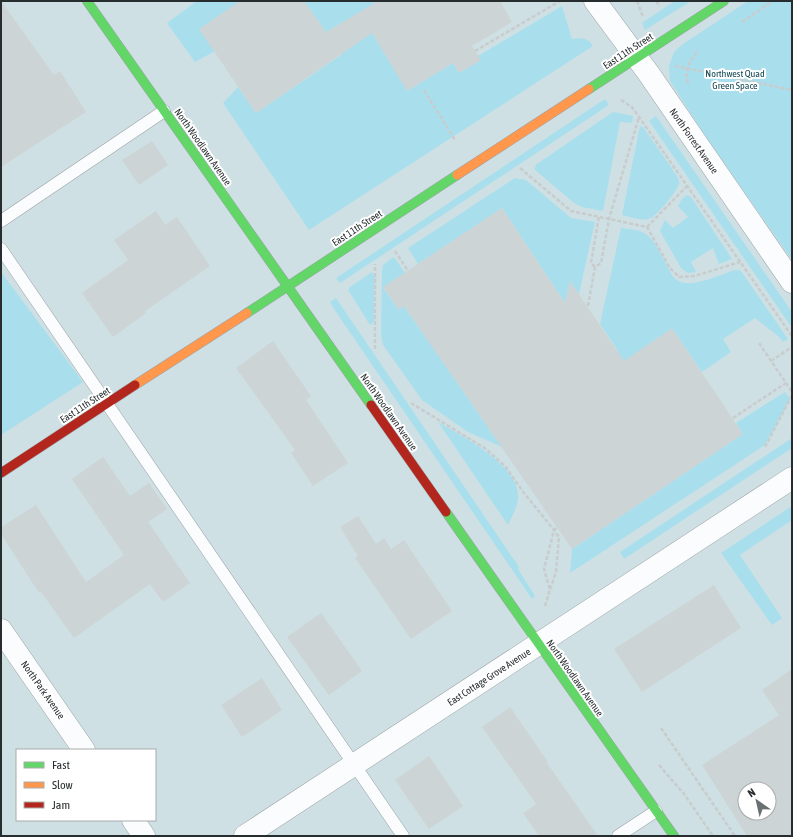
<svg xmlns="http://www.w3.org/2000/svg" width="793" height="837" viewBox="0 0 793 837" font-family="'Asap Condensed',sans-serif">
  <style>
    .built { fill: #cee0e4; fill-rule: evenodd }
    .green { fill: #a9dfed }
    .building { fill: #cdd4d6; fill-rule: evenodd }
    .lines { fill: none; stroke-linecap: round; stroke-linejoin: round }
    .lane-casing { stroke: #9ca3a6; stroke-width: 13 }
    .street-casing { stroke: #9ca3a6; stroke-width: 23 }
    .fast-casing { stroke: #9ca3a6; stroke-width: 10 }
    .slow-casing { stroke: #9ca3a6; stroke-width: 10 }
    .jam-casing { stroke: #9ca3a6; stroke-width: 10 }
    .path { stroke: #c9cccc; stroke-width: 2.5; stroke-dasharray: 4 2; stroke-linecap: butt }
    .lane { stroke: #fbfcfd; stroke-width: 12 }
    .street { stroke: #fbfcfd; stroke-width: 22 }
    .fast { stroke: #63d668; stroke-width: 9 }
    .slow { stroke: #ff974d; stroke-width: 9 }
    .jam { stroke: #b3261e; stroke-width: 9 }
    .labels { text-anchor: middle; dominant-baseline: central; stroke-width: 4; stroke-linejoin: round; paint-order: stroke }
    .street-label { font-size: 10px; fill: #272d2f; stroke: #fff }
    .park-label { font-size: 10px; fill: #144954; stroke: #fff }
  </style>
  <rect width="100%" height="100%" fill="#e3ecef"/>
  <path class="built" d="M1 1H792V836H1ZM17 750H155V820H17ZM745 789H769V813H745Z"/>
  <g class="green">
    <path d="M197 1H240L215 51 195 62 167 23Z"/>
    <path d="M304 1H378L407 91 453 63 459 73 480 60 478 56 562 6 572 39C581 38 587 37 593 46L309 230 223 103 238 87 256 113 341 55Z"/>
    <path d="M675 1H691L645 30 642 23Z"/>
    <path d="M748 1H792V260L707 139 670 81 669 66 674 52 683 44Z"/>
    <path d="M605 99 609 105 340 283 336 278Z"/>
    <path d="M613 112 633 116 632 123 620 122 603 211 582 207 574 203 534 169 537 164Z"/>
    <path d="M656 116 792 312V328L649 121Z"/>
    <path d="M640 126 643 127 675 173C677 176 680 180 679 184 677 191 656 217 649 219 641 221 630 217 622 215Z"/>
    <path d="M515 178 526 180 571 218 595 222 579 294 570 282 565 303 502 208 418 264 408 248Z"/>
    <path d="M687 195 691 197 732 259 719 264 713 248 691 262 696 272 688 273 681 268 660 231 665 220 673 228 688 217 678 206 682 199Z"/>
    <path d="M621 228C628 229 636 229 642 232 655 237 662 258 669 269 671 274 674 279 679 281 690 287 709 279 721 275 728 273 734 268 741 271L788 339 783 342 778 336 755 318 723 339 731 352 702 372 672 329 616 367 618 351 600 324Z"/>
    <path d="M394 257 405 273 383 288 399 310 404 306 502 447 468 432 422 400 383 345 381 334 382 271 383 265Z"/>
    <path d="M1 272 83 382 1 435Z"/>
    <path d="M372 272 375 277 374 321 372 324 370 325 348 290 350 287Z"/>
    <path d="M336 298 519 567 518 569 535 596 532 599 336 312 330 302Z"/>
    <path d="M785 392 790 399 765 445 570 573 572 549 743 434 736 423Z"/>
    <path d="M438 422C462 436 517 464 518 495 519 505 512 516 508 525Z"/>
    <path d="M792 438V448L624 559 620 552Z"/>
    <path d="M792 506V520L740 555 782 618 772 625 721 553Z"/>
  </g>
  <g class="building">
    <path d="M1 1 54 75 60 71 86 112 1 167Z"/>
    <path d="M240 1H304L326 32 378 1H500L512 22 472 46 481 60 459 73 453 63 407 91 372 33 256 113 199 29Z"/>
    <path d="M152 141 168 165 139 185 122 160Z"/>
    <path d="M502 208 565 303 570 281 624 361 672 328 743 434 572 549 404 306 399 310 383 287Z"/>
    <path d="M156 211 165 225 177 217 210 266 145 311 146 313 113 337 82 293 128 260 114 240Z"/>
    <path d="M273 341 311 396 306 400 348 463 313 486 291 453 295 450 236 368Z"/>
    <path d="M103 457 130 496 149 483 167 509 148 522 190 583 163 602 150 584 74 638 41 592 39 593 1 534V527L36 505 86 582 124 555 72 479Z"/>
    <path d="M358 516 376 544 384 538 391 549 404 540 452 611 411 639 355 558 358 556 340 527Z"/>
    <path d="M714 585 741 628 642 692 614 649Z"/>
    <path d="M321 613 362 671 329 695 287 637Z"/>
    <path d="M792 669V836H747L702 765 779 715 762 690ZM745 789H769V813H745Z"/>
    <path d="M262 678 282 710 242 737 221 705Z"/>
    <path d="M510 707 548 762 547 763 598 836H539L523 813 536 804 482 727Z"/>
    <path d="M429 756 463 806 429 829 395 780Z"/>
  </g>
  <g class="lines">
    <g class="lane-casing">
      <g id="lane">
        <path d="M1 221 164 111"/>
        <path d="M1 249 403 836"/>
        <path d="M618 836 656 811"/>
      </g>
    </g>
    <g class="street-casing">
      <g id="street">
        <path d="M595 1 649 74 792 282"/>
        <path d="M1 630 84 750"/>
        <path d="M133 820 144 836"/>
        <path d="M245 836 792 478"/>
      </g>
    </g>
    <g class="fast-casing">
      <g id="fast">
        <path d="M87 1 371 405"/>
        <path d="M589 89 724 1"/>
        <path d="M247 313 457 175"/>
        <path d="M446 512 674 836"/>
      </g>
    </g>
    <g class="slow-casing">
      <g id="slow">
        <path d="M457 175 589 89"/>
        <path d="M135 385 247 313"/>
      </g>
    </g>
    <g class="jam-casing">
      <g id="jam">
        <path d="M371 405 446 512"/>
        <path d="M1 473 135 385"/>
      </g>
    </g>
    <g class="path">
      <path d="M637 1 643 17"/>
      <path d="M656 1 660 6"/>
      <path d="M742 22 773 1"/>
      <path d="M475 51 560 1"/>
      <path d="M675 66 792 90"/>
      <path d="M688 83C684 69 690 60 699 50"/>
      <path d="M424 90 455 140"/>
      <path d="M621 100 632 107 792 336"/>
      <path d="M520 168 571 211 647 227 670 268 679 277 695 276 740 262"/>
      <path d="M647 227 687 186"/>
      <path d="M395 251 408 271"/>
      <path d="M595 267 591 263 599 216"/>
      <path d="M588 306 595 267 601 263 609 219 639 117"/>
      <path d="M759 343 792 392"/>
      <path d="M375 349V264"/>
      <path d="M771 361 792 347"/>
      <path d="M411 403 486 449 505 466 524 493 554 530 559 537 556 572 550 590"/>
      <path d="M733 418 786 383"/>
      <path d="M765 447 792 395"/>
      <path d="M545 606 550 590 544 569 554 530 557 527"/>
      <path d="M661 728 735 836"/>
      <path d="M659 765 684 794 713 836"/>
    </g>
    <use href="#lane" class="lane"/>
    <use href="#street" class="street"/>
    <use href="#fast" class="fast"/>
    <use href="#slow" class="slow"/>
    <use href="#jam" class="jam"/>
  </g>
  <g class="labels">
    <g class="street-label">
      <text transform="translate(628 51) rotate(-33)">East 11th Street</text>
      <text transform="translate(694 141) rotate(55)">North Forrest Avenue</text>
      <text transform="translate(203 147) rotate(55)">North Woodlawn Avenue</text>
      <text transform="translate(357 228) rotate(-33)">East 11th Street</text>
      <text transform="translate(85 405) rotate(-33)">East 11th Street</text>
      <text transform="translate(389 412) rotate(55)">North Woodlawn Avenue</text>
      <text transform="translate(489 677) rotate(-33)">East Cottage Grove Avenue</text>
      <text transform="translate(575 678) rotate(55)">North Woodlawn Avenue</text>
      <text transform="translate(43 690) rotate(55)">North Park Avenue</text>
    </g>
    <g class="park-label">
      <text x="735" y="73">Northwest Quad<tspan x="735" dy="12">Green Space</tspan></text>
    </g>
  </g>
  <rect width="793" height="837" fill="none" stroke="#272d2f" stroke-width="4"/>
  <rect x="16" y="749" width="140" height="72" fill="#ffffff" stroke="#a9abac"/>
  <rect x="24" y="762" width="20" height="6" fill="#63d668" stroke="#a9abac"/>
  <text x="52" y="769" font-size="12" fill="#272d2f">Fast</text>
  <rect x="24" y="782" width="20" height="6" fill="#ff974d" stroke="#a9abac"/>
  <text x="52" y="789" font-size="12" fill="#272d2f">Slow</text>
  <rect x="24" y="802" width="20" height="6" fill="#b3261e" stroke="#a9abac"/>
  <text x="52" y="809" font-size="12" fill="#272d2f">Jam</text>
  <g transform="translate(757 801) rotate(326)"><circle r="19" fill="#ffffff" stroke="#a9abac"/>
  <path d="M0-3L7 15L0 10L-7 15Z" fill="#697072"/>
  <text y="-6" font-size="11" font-weight="bold" text-anchor="middle" fill="#272d2f">N</text>
  </g>
</svg>
